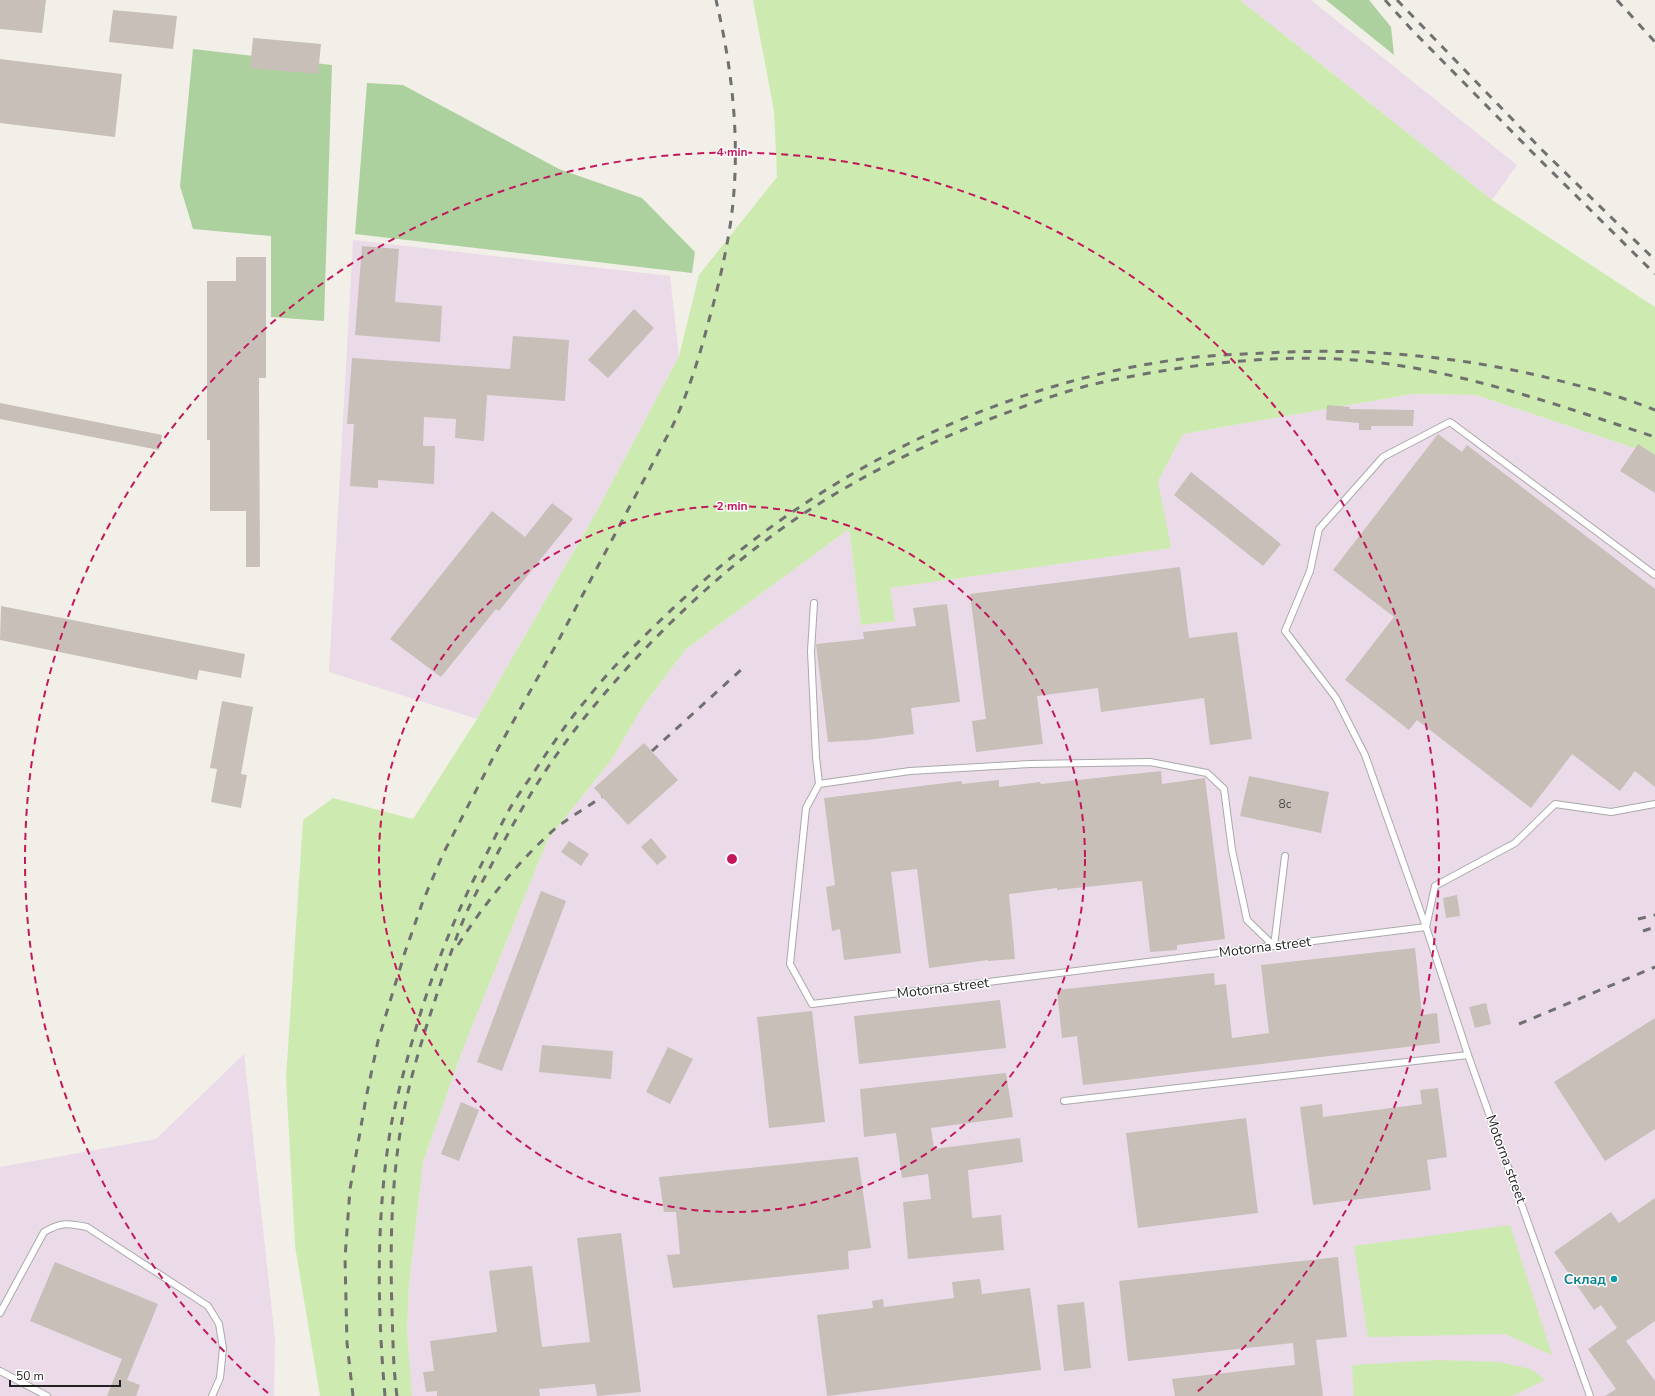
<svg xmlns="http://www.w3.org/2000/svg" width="1655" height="1396" viewBox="0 0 1655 1396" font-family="'Nunito Sans',sans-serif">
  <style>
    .industrial { fill: #ebdbe8 }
    .grass { fill: #cdebb0 }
    .forest { fill: #add19e }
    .building { fill: #c7bfb8 }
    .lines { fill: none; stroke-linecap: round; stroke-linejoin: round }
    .service-casing { stroke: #a9a9a9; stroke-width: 8 }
    .service { stroke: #fff; stroke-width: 6 }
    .rail { stroke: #707070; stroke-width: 3; stroke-dasharray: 8 8; stroke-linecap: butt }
    .ring { fill: none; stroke: #c2185b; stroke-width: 2; stroke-dasharray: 7 5 }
    .culture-dot { fill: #0f9aa8; stroke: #fff; stroke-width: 1.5 }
    .labels { text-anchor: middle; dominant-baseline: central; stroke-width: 3; stroke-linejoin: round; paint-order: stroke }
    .number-label { font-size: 12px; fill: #4b4948 }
    .street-label { font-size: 14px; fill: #222; stroke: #fff }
    .culture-label { font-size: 14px; font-weight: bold; fill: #0d838f; stroke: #fff; text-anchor: end }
    .centre { fill: #c2185b; stroke: #fff; stroke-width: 2 }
    .ring-label { font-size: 12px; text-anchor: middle; font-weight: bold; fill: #c2185b; stroke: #fff; stroke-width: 3; stroke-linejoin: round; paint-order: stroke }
  </style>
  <rect width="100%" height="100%" fill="#f2efe9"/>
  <g class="industrial">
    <path d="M1240 0H1311L1517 165 1492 200Z"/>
    <path d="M353 240 670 276 679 356 597 511 477 719 329 672Z"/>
    <path d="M1413 394 1476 395 1655 455V1396H411L407 1330 409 1285 423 1162 464 1046 548 839 612 759 643 706 686 649 849 529 861 624 889 588 1170 548 1158 481 1183 434Z"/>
    <path d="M244 1054 275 1339 274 1396H0V1167L156 1139Z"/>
  </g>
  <g class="grass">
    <path d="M753 0H1240L1492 200 1655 307V455L1476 395 1413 394 1183 434 1158 481 1171 548 890 588 895 621 861 625 849 529 686 649 643 706 612 759 548 839 464 1046 423 1162 409 1285 407 1330 412 1396H320L295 1246 286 1078 303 820 333 798 413 819 477 719 597 511 679 356 699 275 777 177 774 111Z"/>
    <path d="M1510 1225 1552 1355 1505 1334 1368 1337 1354 1246Z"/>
    <path d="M1437 1360 1499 1362 1531 1369 1545 1380 1512 1396H1354L1352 1365Z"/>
  </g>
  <g class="forest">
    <path d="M1326 0H1369L1391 27 1394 55Z"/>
    <path d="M193 49 332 65 324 321 271 317V236L193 229 180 186Z"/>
    <path d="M367 83 403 85 559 169 642 198 695 252 692 273 355 234Z"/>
  </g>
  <g class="building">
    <path d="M0 0H46L42 33 0 29Z"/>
    <path d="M113 10 177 16 173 49 109 42Z"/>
    <path d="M253 38 321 44 318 74 250 68Z"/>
    <path d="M0 59 122 74 115 137 0 123Z"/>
    <path d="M362 246 399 249 395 302 442 306 440 342 355 335Z"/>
    <path d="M236 257H266V378H259L260 567H246V511H210V440H207V281H236Z"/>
    <path d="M634 309 654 328 608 378 588 360Z"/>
    <path d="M513 336 569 340 565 401 487 395 484 441 455 438 456 419 424 417 423 446H435L434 484 378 480V488L350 486 354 424H347L352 358 510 369Z"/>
    <path d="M0 403 162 435 159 450 0 419Z"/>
    <path d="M1327 405 1350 407 1349 409 1414 410 1413 426H1371V430H1359V423L1326 420Z"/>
    <path d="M1438 434 1462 452 1467 445 1655 589V787L1635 771 1620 791 1572 754 1531 808 1417 720 1409 730 1345 680 1394 617 1333 570Z"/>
    <path d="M1638 444 1655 455V493L1620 471Z"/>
    <path d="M1191 472 1281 544 1263 566 1174 495Z"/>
    <path d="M552 503 573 519 499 611 496 609 441 677 390 639 492 511 525 537Z"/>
    <path d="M1180 567 1189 638 1237 632 1252 739 1210 745 1204 698 1101 712 1098 688 1037 696 1043 744 976 752 972 721 986 719 970 594Z"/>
    <path d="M947 604 960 702 911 708 914 734 867 740 828 742 816 644 864 639 863 632 916 626 913 608Z"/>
    <path d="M1 606 245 654 241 678 199 670 197 680 0 640Z"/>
    <path d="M222 701 253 707 241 774 247 775 241 808 211 802 217 769 210 768Z"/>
    <path d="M644 743 678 780 628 825 594 788Z"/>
    <path d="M1161 771 1162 784 1205 778 1225 939 1177 945V950L1150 952 1142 881 1057 890V888L1009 894 1015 959 988 961V960L929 968 917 869 891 872 901 953 844 960 840 929 832 931 826 887 835 885 824 798 962 781V784L999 780V787L1040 782 1041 784Z"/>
    <path d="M1249 776 1329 792 1321 833 1240 816Z"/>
    <path d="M651 838 667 857 657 865 641 847Z"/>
    <path d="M569 841 589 854 581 866 561 852Z"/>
    <path d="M541 891 566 901 502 1071 477 1062Z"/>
    <path d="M1457 895 1460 916 1446 918 1443 898Z"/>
    <path d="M1415 948 1422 1015 1437 1013 1440 1043 1083 1085 1077 1036 1062 1038 1057 990 1214 973 1215 985 1226 984 1232 1038 1269 1033 1261 965Z"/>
    <path d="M1000 1000 1006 1048 859 1064 854 1016Z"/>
    <path d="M1486 1003 1491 1024 1475 1028 1469 1007Z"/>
    <path d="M812 1011 825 1122 769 1128 757 1017Z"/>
    <path d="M1655 1018V1129L1605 1161 1554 1082Z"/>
    <path d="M542 1045 613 1051 611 1079 539 1072Z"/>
    <path d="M668 1047 693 1059 670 1104 646 1092Z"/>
    <path d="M1006 1073 1013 1117 931 1128 934 1149 1020 1138 1023 1162 968 1170 972 1218 1001 1215 1004 1250 908 1259 903 1202 931 1199 928 1174 902 1178 896 1133 864 1137 860 1089Z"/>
    <path d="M1438 1088 1447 1157 1427 1160 1431 1190 1313 1205 1300 1107 1322 1104 1323 1117 1422 1104 1420 1090Z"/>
    <path d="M461 1102 479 1110 459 1161 441 1154Z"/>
    <path d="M1246 1118 1258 1213 1138 1228 1126 1133Z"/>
    <path d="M858 1157 871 1248 848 1251 849 1269 673 1288 667 1255 680 1254 676 1212H664L659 1177Z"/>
    <path d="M1655 1198V1321L1626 1341 1655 1381V1396H1605L1616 1389 1588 1349 1617 1328 1601 1305 1594 1310 1554 1252 1611 1212 1619 1223Z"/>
    <path d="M621 1233 641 1392 597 1396 595 1384 539 1389 540 1396H437V1391L426 1392 423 1372 434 1371 430 1341 497 1332 489 1271 532 1266 542 1347 590 1342 577 1238Z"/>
    <path d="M1338 1257 1347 1337 1316 1340 1323 1396H1175L1172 1379 1295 1365 1293 1343 1128 1361 1119 1281Z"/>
    <path d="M55 1262 158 1304 127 1380 140 1385 136 1396H107L122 1359 30 1321Z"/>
    <path d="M980 1279 982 1294 1030 1288 1041 1370 827 1396 817 1315 873 1308 872 1301 883 1299 884 1307 954 1298 952 1282Z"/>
    <path d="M1084 1302 1091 1368 1064 1371 1057 1305Z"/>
  </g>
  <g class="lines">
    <g class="service-casing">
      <g id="service">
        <path d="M814 603 811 651 816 757 819 784"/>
        <path d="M1285 856 1274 946 1247 920 1232 850 1224 789 1207 773 1150 762 1030 764 910 771 819 784 806 808 790 964 812 1004 1426 927"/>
        <path d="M1426 927 1435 886 1515 843 1555 804 1611 812 1655 804"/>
        <path d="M1064 1101 1468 1055"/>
        <path d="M0 1313 44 1232C61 1222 68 1223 87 1227L208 1306 219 1324 223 1348 220 1378 212 1396"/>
        <path d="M0 1371 47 1396"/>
        <path d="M1590 1396 1468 1055 1426 927 1365 755 1336 698 1285 631 1310 571 1319 529 1383 457 1450 422 1655 575"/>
      </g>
    </g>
    <use href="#service" class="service"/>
    <g class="rail">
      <path d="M1385 0 1412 30 1533 153 1655 274"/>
      <path d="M1397 0 1541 149 1655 260"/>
      <path d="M1617 0 1655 42"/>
      <path d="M652 751 743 668"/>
      <path d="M1638 919 1655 915"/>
      <path d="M1643 931 1655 927"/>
      <path d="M458 945C484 904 520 859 556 828 570 817 587 807 602 797"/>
      <path d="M1519 1024 1655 967"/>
      <path d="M353 1396 347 1343 345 1258 350 1189 366 1098 378 1041 405 952 423 901 443 854 495 754 556 645 671 429C688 394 699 358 709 320 718 288 726 254 731 220 741 146 733 72 716 0"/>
      <path d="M385 1396C377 1305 376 1216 391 1126 395 1104 401 1082 407 1060 424 996 445 938 474 879 486 856 497 832 509 810 517 796 527 783 536 769 552 745 568 721 587 699 611 668 639 641 667 614 811 476 997 380 1197 357 1220 355 1243 354 1265 353 1368 347 1473 357 1572 384 1600 391 1628 399 1655 410"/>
      <path d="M397 1396C393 1367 393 1339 392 1310 390 1249 391 1188 401 1127 408 1084 422 1039 436 997 445 970 454 942 465 916 474 895 486 876 496 856 514 822 533 788 555 757 577 725 602 696 628 667 684 606 747 549 817 505 871 471 930 442 990 419 1022 407 1056 394 1090 385 1169 367 1257 355 1338 359 1443 364 1555 404 1655 437"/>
    </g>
  </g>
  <g class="ring">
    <circle cx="732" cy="859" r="353"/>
    <path d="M268 1393A707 707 0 1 1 1196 1393"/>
  </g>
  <circle class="culture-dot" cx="1614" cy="1279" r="4"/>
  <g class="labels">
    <g class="number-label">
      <text x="1285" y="804">8с</text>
    </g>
    <g class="street-label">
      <text transform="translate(1265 947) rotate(-7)">Motorna street</text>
      <text transform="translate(943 988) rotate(-7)">Motorna street</text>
      <text transform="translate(1506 1159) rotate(70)">Motorna street</text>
    </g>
    <g class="culture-label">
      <text x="1606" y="1279">Склад</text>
    </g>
  </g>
  <circle cx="732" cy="859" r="6" class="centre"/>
  <g class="ring-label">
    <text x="732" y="156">4 min</text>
    <text x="732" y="510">2 min</text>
  </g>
  <path d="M10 1380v6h110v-6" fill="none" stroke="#222222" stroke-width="2"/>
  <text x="16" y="1380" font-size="12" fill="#222222" stroke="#ffffff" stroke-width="3" paint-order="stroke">50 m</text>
</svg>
